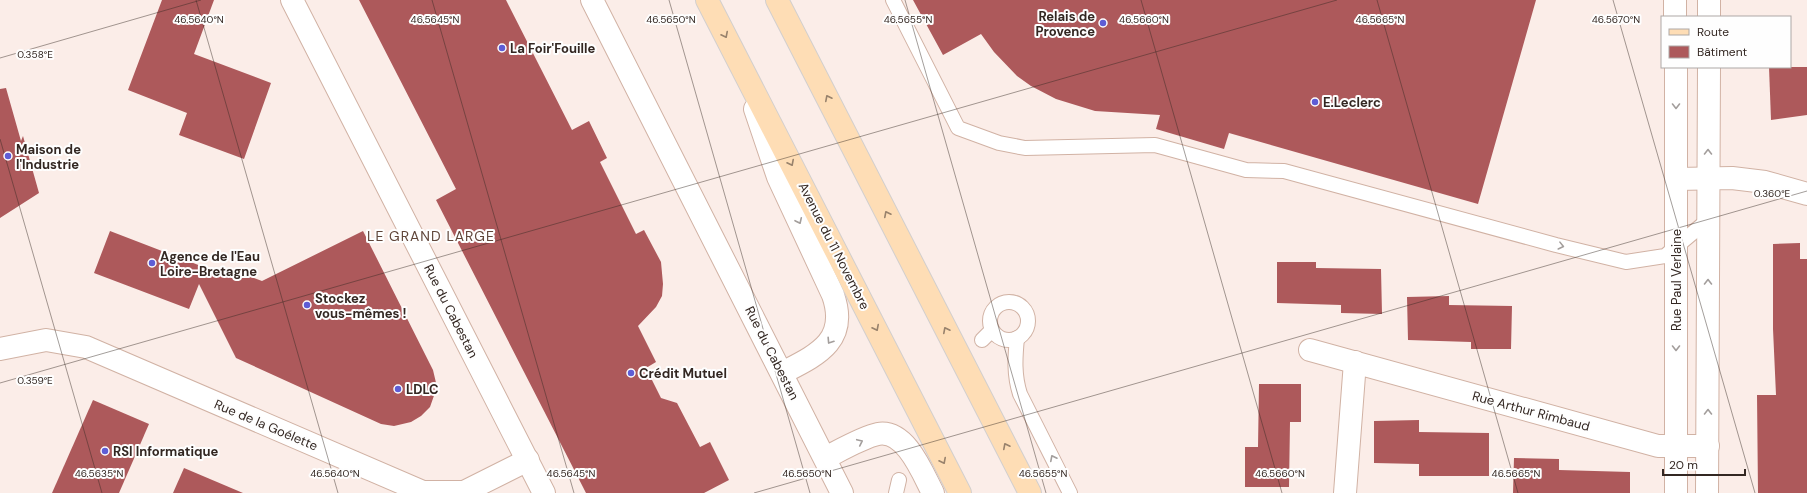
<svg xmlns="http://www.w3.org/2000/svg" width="1807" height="493" viewBox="0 0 1807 493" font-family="'DM Sans',sans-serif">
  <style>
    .building { fill: #ad595b }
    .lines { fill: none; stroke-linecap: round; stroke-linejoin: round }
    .lane-casing { stroke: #d1b2a4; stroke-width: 16 }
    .street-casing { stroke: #d1b2a4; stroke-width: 24 }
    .secondary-casing { stroke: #d1b2a4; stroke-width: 24 }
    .primary-casing { stroke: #d2cfce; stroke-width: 24 }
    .lane { stroke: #fff; stroke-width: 14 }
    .street { stroke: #fff; stroke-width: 22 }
    .secondary { stroke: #fff; stroke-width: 22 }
    .primary { stroke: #feddb5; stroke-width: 22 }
    .oneway { stroke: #98826c }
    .oneway2 { stroke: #a39e9c }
    .ticks { fill: none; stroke: #332722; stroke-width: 1; stroke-opacity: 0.45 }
    .poi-dot { fill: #5e5dd5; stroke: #fefefe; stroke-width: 1.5 }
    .labels { text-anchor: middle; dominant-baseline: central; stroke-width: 4; stroke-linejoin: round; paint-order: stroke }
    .poi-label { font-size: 13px; font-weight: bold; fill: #332722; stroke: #fefefe; text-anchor: start }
    .street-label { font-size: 13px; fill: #332722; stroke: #fefefe }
    .neighbourhood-label { font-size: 14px; letter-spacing: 1px; fill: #5f4539; stroke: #fefefe }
    .ticks-label { font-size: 10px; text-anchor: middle; fill: #332722; stroke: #fefefe; stroke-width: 4; stroke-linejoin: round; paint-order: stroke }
  </style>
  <rect width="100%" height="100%" fill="#fbede8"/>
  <g class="building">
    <path d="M162 0H214L194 54 271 83 244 159 179 135 187 113 128 90Z"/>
    <path d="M359 0H506L572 130 589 121 607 158 600 162 636 234 644 230 661 262 663 284 662 296 656 307 638 326 656 362 646 368 661 398 677 403 700 447 710 442 729 480 704 493H586L436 200 456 189Z"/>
    <path d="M913 0H1536L1478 204 1229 133 1224 149 1156 129 1160 115 1095 111 1056 99 1031 86 1017 76 994 52 981 34 943 55Z"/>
    <path d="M1769 67H1807V115L1771 120Z"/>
    <path d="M6 88 21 141 23 136 39 193 0 218V89Z"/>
    <path d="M110 231 227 276 230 269 262 281 363 231 433 370 437 387 430 407 421 416 411 422 394 426 381 424 236 358 199 284 189 309 94 273Z"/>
    <path d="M1800 243V259H1807V493H1758L1757 395H1776L1773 329V244Z"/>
    <path d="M1277 262H1316V268L1381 269 1382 314 1341 313V305L1277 303Z"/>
    <path d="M1449 296V305L1512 306 1511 349H1471V342L1408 340 1407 297Z"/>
    <path d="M1259 384H1301V422H1290L1289 487H1245V447H1258Z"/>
    <path d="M93 400 149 424 119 493H52Z"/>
    <path d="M1419 420V432L1489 433V476H1419V464L1374 463V421Z"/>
    <path d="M1514 458 1559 459V470L1630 472V493H1513Z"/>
    <path d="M184 468 243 493H173Z"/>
  </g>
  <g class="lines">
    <g class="lane-casing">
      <g id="lane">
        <path d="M893 0 958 128 999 143 1025 148 1155 145 1246 170 1284 171 1556 245 1626 262 1665 256 1708 220"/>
        <circle cx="1009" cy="321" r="19"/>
        <path d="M1017 338C1015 358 1014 375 1020 394L1070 493"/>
        <path d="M982 340 992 330"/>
        <path d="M896 493 899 480"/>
      </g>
    </g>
    <g class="street-casing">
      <g id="street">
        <path d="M292 0 544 493"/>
        <path d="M592 0 842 493"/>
        <path d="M755 109 778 177 833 295C849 341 817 355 782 373"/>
        <path d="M1676 179 1732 178 1765 182 1807 194"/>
        <path d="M0 349 46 340 86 347 423 492H464L528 460"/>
        <path d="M1310 350 1658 446H1708"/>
        <path d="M825 458C839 451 863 437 878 434 906 429 923 474 933 493"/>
        <path d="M1345 493 1355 362"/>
      </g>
    </g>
    <g class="secondary-casing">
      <g id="secondary">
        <path d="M1675 0V17"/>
        <path d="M1709 17V0"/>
        <path d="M1676 67V493"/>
        <path d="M1707 493 1709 67"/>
      </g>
    </g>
    <g class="primary-casing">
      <g id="primary">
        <path d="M707 0 960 493"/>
        <path d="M777 0 1030 493"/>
      </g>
    </g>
    <use href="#lane" class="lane"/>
    <use href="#street" class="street"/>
    <use href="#secondary" class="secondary"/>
    <use href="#primary" class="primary"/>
  </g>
  <defs><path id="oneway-chevron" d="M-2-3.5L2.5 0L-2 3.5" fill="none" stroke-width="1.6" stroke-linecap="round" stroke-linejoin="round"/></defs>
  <g class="oneway">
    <use href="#oneway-chevron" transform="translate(725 35) rotate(63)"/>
    <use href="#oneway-chevron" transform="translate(828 98) rotate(-117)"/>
    <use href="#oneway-chevron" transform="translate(791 163) rotate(63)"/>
    <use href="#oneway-chevron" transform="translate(887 214) rotate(-117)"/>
    <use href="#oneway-chevron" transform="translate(876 328) rotate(63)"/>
    <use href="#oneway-chevron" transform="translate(946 330) rotate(-117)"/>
    <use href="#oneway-chevron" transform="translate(1006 446) rotate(-117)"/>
    <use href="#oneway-chevron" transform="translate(943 461) rotate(63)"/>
  </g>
  <g class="oneway2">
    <use href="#oneway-chevron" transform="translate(1676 106) rotate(90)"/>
    <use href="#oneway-chevron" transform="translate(1708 152) rotate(-90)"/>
    <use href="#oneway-chevron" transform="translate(799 221) rotate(65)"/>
    <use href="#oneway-chevron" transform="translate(1561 246) rotate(14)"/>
    <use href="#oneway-chevron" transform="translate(1708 282) rotate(-90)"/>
    <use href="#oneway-chevron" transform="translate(830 341) rotate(123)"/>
    <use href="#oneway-chevron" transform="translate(1676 348) rotate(90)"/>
    <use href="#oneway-chevron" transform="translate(1708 412) rotate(-90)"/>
    <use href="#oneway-chevron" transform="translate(860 442) rotate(-25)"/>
    <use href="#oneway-chevron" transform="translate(1053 458) rotate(-117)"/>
  </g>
  <path class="ticks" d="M196 0 338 493M432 0 574 493M669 0 810 493M905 0 1046 493M1141 0 1282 493M1377 0 1518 493M1613 0 1755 493M0 58 201 0M0 139 102 493M0 383 1337 0M754 493 1807 191"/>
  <g class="poi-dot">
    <circle cx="1103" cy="23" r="4"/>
    <circle cx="502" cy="48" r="4"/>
    <circle cx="1315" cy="102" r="4"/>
    <circle cx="8" cy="156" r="4"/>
    <circle cx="152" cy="263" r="4"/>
    <circle cx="307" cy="305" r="4"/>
    <circle cx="631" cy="373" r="4"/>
    <circle cx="398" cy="389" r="4"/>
    <circle cx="105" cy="451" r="4"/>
  </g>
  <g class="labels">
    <g class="poi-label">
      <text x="1095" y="16" text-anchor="end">Relais de<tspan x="1095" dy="15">Provence</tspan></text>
      <text x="510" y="48">La Foir'Fouille</text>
      <text x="1323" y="102">E.Leclerc</text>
      <text x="16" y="149">Maison de<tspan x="16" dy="15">l'Industrie</tspan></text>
      <text x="160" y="256">Agence de l'Eau<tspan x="160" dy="15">Loire-Bretagne</tspan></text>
      <text x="315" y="298">Stockez<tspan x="315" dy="15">vous-mêmes !</tspan></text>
      <text x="639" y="373">Crédit Mutuel</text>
      <text x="406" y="389">LDLC</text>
      <text x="113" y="451">RSI Informatique</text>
    </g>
    <g class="street-label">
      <text transform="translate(834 246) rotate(63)">Avenue du 11 Novembre</text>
      <text transform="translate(1676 280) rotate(-90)">Rue Paul Verlaine</text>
      <text transform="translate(451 311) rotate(63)">Rue du Cabestan</text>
      <text transform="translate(772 353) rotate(63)">Rue du Cabestan</text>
      <text transform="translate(1531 411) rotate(15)">Rue Arthur Rimbaud</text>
      <text transform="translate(266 425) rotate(23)">Rue de la Goélette</text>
    </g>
    <g class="neighbourhood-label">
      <text x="431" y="236">LE GRAND LARGE</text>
    </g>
  </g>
  <g class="ticks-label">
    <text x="199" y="23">46.5640°N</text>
    <text x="435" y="23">46.5645°N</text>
    <text x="671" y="23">46.5650°N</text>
    <text x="908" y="23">46.5655°N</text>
    <text x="1144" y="23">46.5660°N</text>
    <text x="1380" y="23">46.5665°N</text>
    <text x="1616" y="23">46.5670°N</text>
    <text x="35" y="58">0.358°E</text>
    <text x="1772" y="197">0.360°E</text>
    <text x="35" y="384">0.359°E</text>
    <text x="99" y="477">46.5635°N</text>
    <text x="335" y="477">46.5640°N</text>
    <text x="571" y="477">46.5645°N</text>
    <text x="807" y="477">46.5650°N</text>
    <text x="1043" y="477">46.5655°N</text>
    <text x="1280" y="477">46.5660°N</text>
    <text x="1516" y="477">46.5665°N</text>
  </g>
  <rect x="1661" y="16" width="130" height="52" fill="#fefefe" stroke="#ada8a6"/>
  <rect x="1669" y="29" width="20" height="6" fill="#feddb5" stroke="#ada8a6"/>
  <text x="1697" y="36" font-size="12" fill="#332722">Route</text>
  <rect x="1669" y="46" width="20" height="12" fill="#ad595b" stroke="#ada8a6"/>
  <text x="1697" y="56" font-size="12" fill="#332722">Bâtiment</text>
  <path d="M1663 469v6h82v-6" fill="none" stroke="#332722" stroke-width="2"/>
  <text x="1669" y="469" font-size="12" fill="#332722" stroke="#fefefe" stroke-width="3" paint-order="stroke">20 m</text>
</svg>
